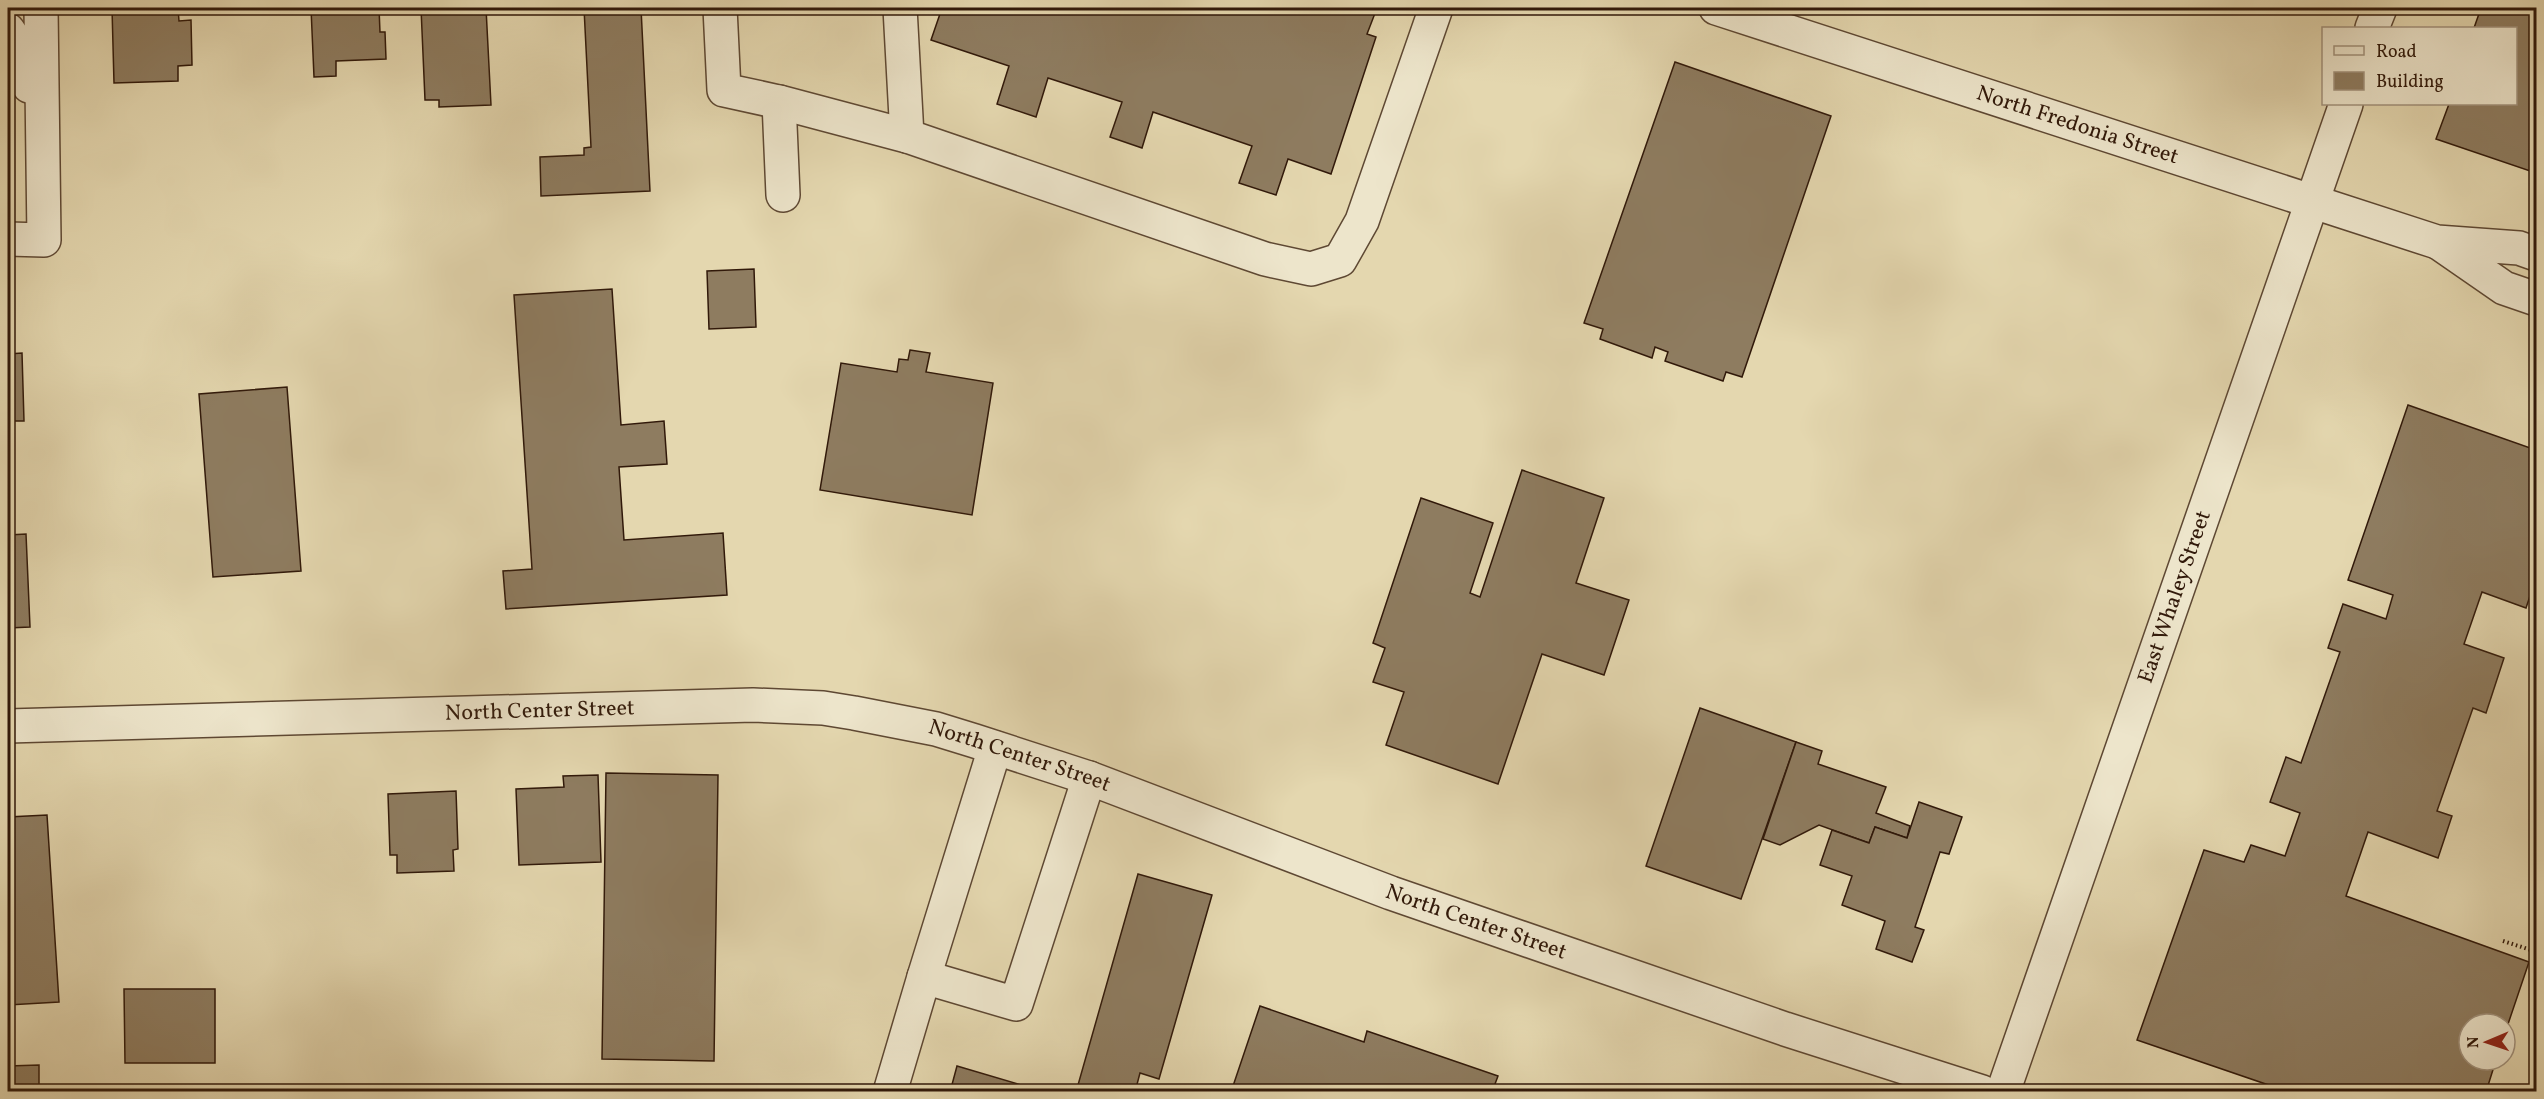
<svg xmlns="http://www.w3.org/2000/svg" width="2544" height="1099" viewBox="0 0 2544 1099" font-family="Vollkorn,serif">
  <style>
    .building { fill: #8e7c60; stroke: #31190a; stroke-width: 1.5 }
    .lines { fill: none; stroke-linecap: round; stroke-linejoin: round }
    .minor-casing { stroke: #5e4833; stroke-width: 36 }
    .path { stroke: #31190a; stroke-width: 4; stroke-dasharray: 1.5 3; stroke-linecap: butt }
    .minor { stroke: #ede5cb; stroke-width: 33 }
    .labels { text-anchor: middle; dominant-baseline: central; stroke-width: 4.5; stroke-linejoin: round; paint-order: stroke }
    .street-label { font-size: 22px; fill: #31190a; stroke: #ede5cb }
  </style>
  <rect width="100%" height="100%" fill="#e4d7af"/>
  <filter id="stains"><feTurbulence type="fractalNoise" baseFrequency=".00333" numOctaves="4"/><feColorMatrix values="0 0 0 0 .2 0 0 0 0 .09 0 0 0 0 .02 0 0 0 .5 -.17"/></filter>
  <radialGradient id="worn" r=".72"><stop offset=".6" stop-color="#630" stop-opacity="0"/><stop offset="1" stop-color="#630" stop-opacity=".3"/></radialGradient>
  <g class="building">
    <path d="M112 8H178L179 21 191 20 192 65 178 66V81L114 83Z"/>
    <path d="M311 8H379L380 32H385L386 59 336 61V76L314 77Z"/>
    <path d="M421 8H486L491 105 439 107V100H425Z"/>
    <path d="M584 8H641L650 191 541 196 540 157 584 155V148L591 147Z"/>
    <path d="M942 8H1377L1367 34 1376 37 1331 174 1288 159 1276 195 1239 183 1252 146 1153 112 1142 148 1110 137 1122 102 1048 78 1036 117 997 104 1009 66 931 40Z"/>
    <path d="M2481 8H2536V173L2436 139 2449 104H2516V28H2474Z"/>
    <path d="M1675 62 1831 116 1742 377 1726 372 1723 381 1665 361 1668 352 1655 347 1652 358 1600 339 1603 329 1584 323Z"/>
    <path d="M754 269 756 327 709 329 707 271Z"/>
    <path d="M612 289 621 425 664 421 667 464 619 467 624 540 723 533 727 595 506 609 503 571 532 569 514 295Z"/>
    <path d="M910 350 930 353 926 372 993 383 972 515 820 490 841 363 897 372 899 359 908 360Z"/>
    <path d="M22 353 24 421H8V354Z"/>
    <path d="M287 387 301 571 213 577 199 394Z"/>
    <path d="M2408 405 2536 450V578L2526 608 2482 592 2464 644 2504 658 2486 713 2473 708 2437 811 2452 816 2438 858 2368 832 2346 896 2529 962 2505 1033V1024H2469V1060H2496L2486 1092H2289L2137 1040 2204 850 2244 862 2251 845 2285 856 2300 813 2270 802 2286 757 2301 763 2340 652 2328 648 2343 604 2386 619 2393 595 2348 580Z"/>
    <path d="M1522 470 1604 498 1576 583 1629 600 1604 675 1542 654 1498 784 1386 745 1404 692 1373 682 1385 648 1373 643 1421 498 1493 523 1470 593 1480 597Z"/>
    <path d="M26 534 30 627 8 628V535Z"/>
    <path d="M1700 708 1796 742 1741 899 1646 866Z"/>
    <path d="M1796 742 1822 751 1818 764 1886 787 1876 813 1910 826 1907 838 1875 827 1869 843 1819 825 1780 845 1763 839Z"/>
    <path d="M606 773 718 775 714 1061 602 1059Z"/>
    <path d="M598 775 601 862 519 865 516 789 564 787 563 776Z"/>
    <path d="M456 791 458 849 453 850 454 871 397 873V855H390L388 794Z"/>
    <path d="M1919 802 1962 817 1949 854 1940 852 1915 927 1924 930 1912 962 1876 949 1885 921 1842 905 1852 876 1820 865 1832 830 1869 843 1875 827 1907 838Z"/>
    <path d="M47 815 59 1002 8 1005V817Z"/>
    <path d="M1138 874 1212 895 1159 1079 1140 1073 1135 1092H1076Z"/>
    <path d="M124 989H215V1063H125Z"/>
    <path d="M1260 1006 1364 1042 1367 1031 1498 1076 1492 1092H1231Z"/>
    <path d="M39 1065V1092H8V1066Z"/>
    <path d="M957 1066 1045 1092H950Z"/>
  </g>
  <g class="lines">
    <g class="minor-casing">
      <g id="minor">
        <path d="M720 8 724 90 779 102 783 195"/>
        <path d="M900 8 907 136 1265 259 1311 269 1340 260 1362 221 1436 8"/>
        <path id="s1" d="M1716 8 2437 242 2519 248 2536 254"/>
        <path d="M2372 28 2380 8"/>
        <path d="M8 30 29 61V86"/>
        <path d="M779 102 907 136"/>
        <path d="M8 239 44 240 41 8"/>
        <path d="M2439 243 2504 288 2536 299"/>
        <path id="s2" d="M8 726 753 705 823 708 854 713 936 729 975 741 1089 778 1391 893 1785 1029 1982 1092"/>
        <path d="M995 748 924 977 1016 1004 1089 778"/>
        <path d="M890 1092 924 977"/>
        <path id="s3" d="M2003 1092 2346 104"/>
      </g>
    </g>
    <path class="path" d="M2503 941 2531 950"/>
    <use href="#minor" class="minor"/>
  </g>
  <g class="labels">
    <g class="street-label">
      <text stroke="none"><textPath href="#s1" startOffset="380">North Fredonia Street</textPath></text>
      <text stroke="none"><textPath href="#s3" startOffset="524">East Whaley Street</textPath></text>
      <text stroke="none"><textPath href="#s2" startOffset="532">North Center Street</textPath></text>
      <text stroke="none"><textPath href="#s2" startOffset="1018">North Center Street</textPath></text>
      <text stroke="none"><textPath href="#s2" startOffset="1504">North Center Street</textPath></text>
    </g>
  </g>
  <rect width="2544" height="1099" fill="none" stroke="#e4d7af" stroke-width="30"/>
  <rect x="9" y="9" width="2526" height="1081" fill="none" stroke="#31190a" stroke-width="3"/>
  <rect x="15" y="15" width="2514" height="1069" fill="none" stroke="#31190a" stroke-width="1.5"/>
  <rect x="2322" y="27" width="195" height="78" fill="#ede5cb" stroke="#a2937e" stroke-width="1.5"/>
  <rect x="2334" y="46" width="30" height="9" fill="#ede5cb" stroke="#a2937e" stroke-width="1.5"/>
  <text x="2376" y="57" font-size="18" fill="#31190a">Road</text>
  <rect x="2334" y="72" width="30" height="18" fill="#8e7c60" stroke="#a2937e" stroke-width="1.5"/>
  <text x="2376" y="87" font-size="18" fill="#31190a">Building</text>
  <g transform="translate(2487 1042) rotate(268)"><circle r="28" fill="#ede5cb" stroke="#a2937e" stroke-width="1.5"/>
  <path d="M0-4.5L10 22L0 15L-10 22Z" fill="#8f2418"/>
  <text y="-9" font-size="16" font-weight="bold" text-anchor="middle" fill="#31190a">N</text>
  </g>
  <rect width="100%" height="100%" filter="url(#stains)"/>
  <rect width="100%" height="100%" fill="url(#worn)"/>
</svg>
